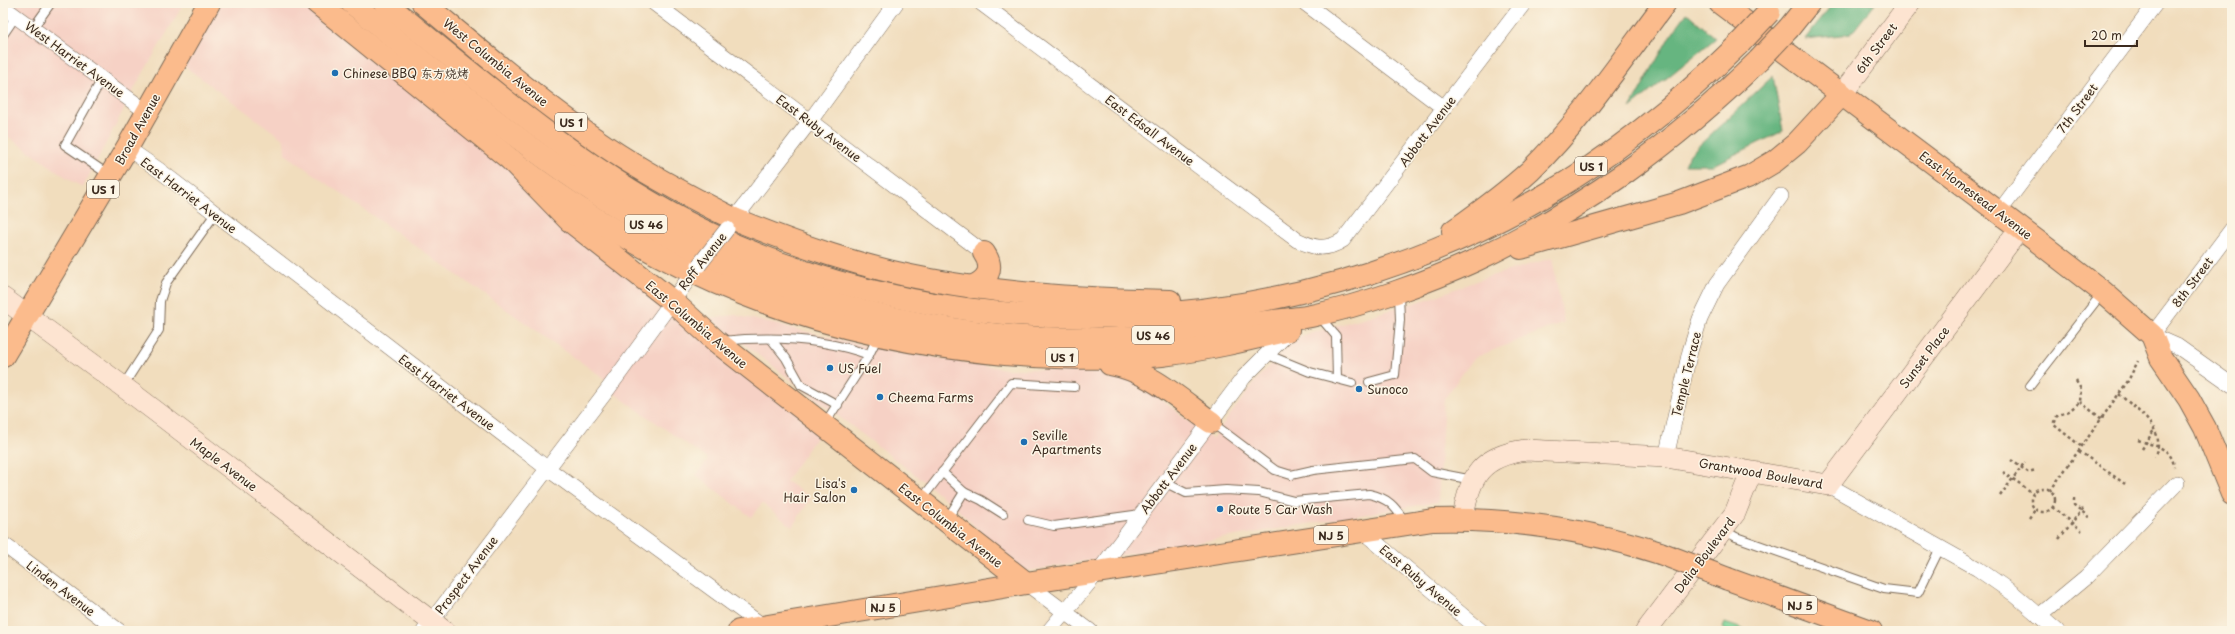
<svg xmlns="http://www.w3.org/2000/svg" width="2235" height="634" viewBox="0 0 2235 634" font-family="'Playpen Sans','LXGW WenKai TC',sans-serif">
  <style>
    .built { fill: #f6d1c5 }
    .green { fill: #7dd397; stroke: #5c7e5a }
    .forest { fill: #66b580; stroke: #50704f }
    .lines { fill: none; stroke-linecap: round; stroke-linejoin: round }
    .lane-casing { stroke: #7b6956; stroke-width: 10 }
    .street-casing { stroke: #7b6956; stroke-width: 16 }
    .secondary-casing { stroke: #7b6956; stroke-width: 22 }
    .primary-casing { stroke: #7b6956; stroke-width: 24 }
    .highway-casing { stroke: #7b6956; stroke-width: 24 }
    .path { stroke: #7b6956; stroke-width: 2.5; stroke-dasharray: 3 3; stroke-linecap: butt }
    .lane { stroke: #fff; stroke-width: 8 }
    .street { stroke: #fff; stroke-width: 15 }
    .secondary { stroke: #fde4d1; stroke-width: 21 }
    .primary { stroke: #fbbb8c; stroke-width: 22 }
    .highway { stroke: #fbbb8c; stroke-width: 22 }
    .street-bridge-casing { stroke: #7b6956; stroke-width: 16; stroke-linecap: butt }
    .primary-bridge-casing { stroke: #7b6956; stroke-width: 24; stroke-linecap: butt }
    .highway-bridge-casing { stroke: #7b6956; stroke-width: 24; stroke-linecap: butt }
    .street-bridge { stroke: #fff; stroke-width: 15 }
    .primary-bridge { stroke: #fbbb8c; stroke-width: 22 }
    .highway-bridge { stroke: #fbbb8c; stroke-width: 22 }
    .poi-dot { fill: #1f6fb2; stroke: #fcf5e5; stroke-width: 1.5 }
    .labels { text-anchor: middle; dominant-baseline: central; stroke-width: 3; stroke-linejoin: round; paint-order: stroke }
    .shield { fill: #fcf5e5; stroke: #75675a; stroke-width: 1 }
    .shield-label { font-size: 11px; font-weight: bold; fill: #3b2a1e }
    .street-label { font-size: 12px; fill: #3b2a1e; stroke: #fcf5e5 }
    .poi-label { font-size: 12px; fill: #3b2a1e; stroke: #fcf5e5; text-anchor: start }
  </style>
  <rect width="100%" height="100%" fill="#fcf5e5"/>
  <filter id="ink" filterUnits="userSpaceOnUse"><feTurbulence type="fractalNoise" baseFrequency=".025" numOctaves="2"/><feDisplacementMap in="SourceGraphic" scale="8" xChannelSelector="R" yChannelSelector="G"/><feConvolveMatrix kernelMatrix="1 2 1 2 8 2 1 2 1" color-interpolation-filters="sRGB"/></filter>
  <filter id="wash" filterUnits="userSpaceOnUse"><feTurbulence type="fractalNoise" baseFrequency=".012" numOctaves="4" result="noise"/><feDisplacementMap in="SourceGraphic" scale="16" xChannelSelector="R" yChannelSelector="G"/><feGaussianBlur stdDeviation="0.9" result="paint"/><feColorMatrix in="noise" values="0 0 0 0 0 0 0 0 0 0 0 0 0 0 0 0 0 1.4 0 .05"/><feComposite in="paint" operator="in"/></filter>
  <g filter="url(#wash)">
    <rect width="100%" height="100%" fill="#f1ddbd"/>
    <g class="built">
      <path d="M3 3H184L138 82 83 187 73 182 3 133Z"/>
      <path d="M209 3H317L824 426 786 481 811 498 792 527 762 503 751 517 696 475 708 459 608 389 612 384 285 154 284 140 279 136 176 60Z"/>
      <path d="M1552 258 1564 322 1474 358 1444 399 1438 502 1021 572 954 506 922 480 710 318 735 315 876 348 1006 369 1115 370 1145 387 1212 439 1258 378 1286 347 1298 337 1431 298 1484 278Z"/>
    </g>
    <path class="green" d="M1725 623 1748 631H1726L1723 628Z"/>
    <g class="forest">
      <path d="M1833 3H1875L1851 34 1805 39Z"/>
      <path d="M1687 13 1716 38 1630 108 1670 36Z"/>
      <path d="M1773 76 1783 131 1713 165H1685L1690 154Z"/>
    </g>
  </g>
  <g filter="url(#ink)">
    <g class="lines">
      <g class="lane-casing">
        <g id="lane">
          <path d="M33 28 51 3"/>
          <path d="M3 35 16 16"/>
          <path d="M102 79 65 145 109 175"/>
          <path d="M1319 316 1336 336 1337 379"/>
          <path d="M771 339 786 358 801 385 838 405"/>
          <path d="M722 341C771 336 822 338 869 355"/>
          <path d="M1266 354 1310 372 1352 383"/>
          <path d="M1369 382 1395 375 1400 320 1399 293"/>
          <path d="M123 386 159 330 160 301 166 283 215 214"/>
          <path d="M2030 386 2103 292"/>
          <path d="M1211 422 1275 470 1291 475 1313 470 1415 459 1432 472 1473 480"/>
          <path d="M824 425 869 355 878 336"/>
          <path d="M942 472 964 492 981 500 1003 514"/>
          <path d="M1164 482 1186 493 1226 490 1259 492 1294 501 1369 494C1388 498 1395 506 1405 522"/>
          <path d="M921 500 1011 383 1074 387"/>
          <path d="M1028 520 1054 526 1141 514"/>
          <path d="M946 521 964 492"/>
          <path d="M1723 530 1736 537 1884 589 1918 593 1940 548"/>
        </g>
      </g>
      <g class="street-casing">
        <g id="street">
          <path d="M654 3 984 253"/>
          <path d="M981 3 1297 240C1314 248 1326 251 1343 240L1524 3"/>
          <path d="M1305 3 1444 108"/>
          <path d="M3 7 147 112"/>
          <path d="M127 148 159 170 548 469 767 629"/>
          <path d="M1999 212 2156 3"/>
          <path d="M729 226 810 121 896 3"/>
          <path d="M2232 229 2152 335 2177 346 2232 385"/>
          <path d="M1666 457 1690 351 1700 319 1717 284 1781 196"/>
          <path d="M1828 485 1978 569 2014 594 2057 631"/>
          <path d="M1361 530 1481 631"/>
          <path d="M3 544 119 631"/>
          <path d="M1026 583 1090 631"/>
          <path d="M2039 616 2086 577 2177 483"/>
          <path d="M424 631 608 389 698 266"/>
          <path d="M1049 631 1098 572 1244 377 1290 331"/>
        </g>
      </g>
      <g class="secondary-casing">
        <g id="secondary">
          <path d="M1842 94 1910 3"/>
          <path d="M3 298 133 394 444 631"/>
          <path d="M1463 519C1469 476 1481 456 1526 450L1666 457 1828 485 2020 228"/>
          <path d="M1646 631 1735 513 1751 473"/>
        </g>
      </g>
      <g class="primary-casing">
        <g id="primary">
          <path d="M317 3 511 160 569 220 672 301 717 342 1026 583"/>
          <path d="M423 3C482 52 541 103 605 146 646 174 690 197 734 219"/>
          <path d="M1720 3 2041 244 2103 292 2152 335 2161 358 2189 399 2205 428 2232 494"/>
          <path d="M3 356 127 148 209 3"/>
          <path d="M1728 579 1871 631"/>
          <path d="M739 631 1026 583 1433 520C1511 518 1586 529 1660 553"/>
        </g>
      </g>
      <g class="highway-casing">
        <g id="highway">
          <path d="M352 3C464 95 573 193 706 255 828 312 964 341 1098 339 1148 338 1198 331 1248 324 1268 321 1290 320 1311 316 1364 305 1426 283 1476 260 1584 209 1673 144 1759 60"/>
          <path d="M385 3C486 85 583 171 700 229 963 358 1289 343 1542 197 1615 155 1680 102 1740 43"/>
          <path d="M1789 28 1809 3"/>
          <path d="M511 160C663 276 814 337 1005 354 1057 358 1110 360 1162 355 1205 350 1247 340 1288 330"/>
          <path d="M734 219C798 245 863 268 931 280 1010 295 1091 299 1170 301"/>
          <path d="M1453 231C1480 212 1506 193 1530 171 1581 121 1622 60 1665 3"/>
          <path d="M1521 248 1679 203 1750 176 1775 161 1797 143 1842 94"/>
          <path d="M971 287C987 281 995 269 984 253"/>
          <path d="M1110 364C1150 371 1179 399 1211 422"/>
        </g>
      </g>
      <g class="path">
        <path d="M2076 381 2081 389 2080 402 2069 411 2057 416 2054 425 2082 447"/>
        <path d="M2119 394C2135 409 2170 431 2154 456"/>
        <path d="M2080 402 2102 419"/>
        <path d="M2138 440C2154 446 2172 447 2174 467"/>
        <path d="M2142 449 2154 430"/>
        <path d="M2079 451 2125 484"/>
        <path d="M2011 460 2028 472 2036 470"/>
        <path d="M2003 472 2033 493"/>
        <circle cx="2043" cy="500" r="12"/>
        <path d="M2050 491 2128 381 2138 361"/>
        <path d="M2000 496 2025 462"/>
        <path d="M2074 498V505L2091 519"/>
        <path d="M2052 507 2082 531"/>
        <path d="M2029 518 2035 510"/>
        <path d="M2059 539 2085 506"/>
      </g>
      <use href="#lane" class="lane"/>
      <use href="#street" class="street"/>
      <use href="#secondary" class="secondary"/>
      <use href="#primary" class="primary"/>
      <use href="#highway" class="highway"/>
      <g class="street-bridge-casing">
        <path id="street-bridge" d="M699 265 727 229"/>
      </g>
      <g class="primary-bridge-casing">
        <path id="primary-bridge" d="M1660 553 1728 579"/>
      </g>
      <g class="highway-bridge-casing">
        <g id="highway-bridge">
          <path d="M1740 43 1769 12"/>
          <path d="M1759 60 1789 28"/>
        </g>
      </g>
      <use href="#street-bridge" class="street-bridge"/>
      <use href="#primary-bridge" class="primary-bridge"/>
      <use href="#highway-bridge" class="highway-bridge"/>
    </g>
  </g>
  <g class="poi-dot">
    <circle cx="335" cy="73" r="4"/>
    <circle cx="830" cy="368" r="4"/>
    <circle cx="1359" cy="389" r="4"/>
    <circle cx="880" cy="397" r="4"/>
    <circle cx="1024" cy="442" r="4"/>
    <circle cx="854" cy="490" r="4"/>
    <circle cx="1220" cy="509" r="4"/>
  </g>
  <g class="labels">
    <g class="shield">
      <rect x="555" y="113" width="32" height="18" rx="3"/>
      <rect x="1575" y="157" width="32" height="18" rx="3"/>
      <rect x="87" y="180" width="32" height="18" rx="3"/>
      <rect x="625" y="215" width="42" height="18" rx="3"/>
      <rect x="1132" y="326" width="42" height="18" rx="3"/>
      <rect x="1046" y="348" width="32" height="18" rx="3"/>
      <rect x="1314" y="526" width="34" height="18" rx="3"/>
      <rect x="1783" y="596" width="34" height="18" rx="3"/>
      <rect x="866" y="598" width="34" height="18" rx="3"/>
    </g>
    <g class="shield-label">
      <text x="571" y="122">US 1</text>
      <text x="1591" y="166">US 1</text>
      <text x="103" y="189">US 1</text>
      <text x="646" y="224">US 46</text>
      <text x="1153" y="335">US 46</text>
      <text x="1062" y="357">US 1</text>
      <text x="1331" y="535">NJ 5</text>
      <text x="1800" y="605">NJ 5</text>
      <text x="883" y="607">NJ 5</text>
    </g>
    <g class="street-label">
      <text transform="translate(1876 48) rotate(-53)">6th Street</text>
      <text transform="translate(75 59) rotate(36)">West Harriet Avenue</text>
      <text transform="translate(496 62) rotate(39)">West Columbia Avenue</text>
      <text transform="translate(2077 108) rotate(-53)">7th Street</text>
      <text transform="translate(819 128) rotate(37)">East Ruby Avenue</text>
      <text transform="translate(137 129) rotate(-61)">Broad Avenue</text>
      <text transform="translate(1150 130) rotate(37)">East Edsall Avenue</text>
      <text transform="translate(1427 131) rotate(-53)">Abbott Avenue</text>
      <text transform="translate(189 195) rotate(37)">East Harriet Avenue</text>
      <text transform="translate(1976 195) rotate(37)">East Homestead Avenue</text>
      <text transform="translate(702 261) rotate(-52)">Roff Avenue</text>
      <text transform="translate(2192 282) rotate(-53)">8th Street</text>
      <text transform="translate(697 324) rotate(40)">East Columbia Avenue</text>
      <text transform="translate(1924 357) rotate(-53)">Sunset Place</text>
      <text transform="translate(1686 374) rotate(-76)">Temple Terrace</text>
      <text transform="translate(447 392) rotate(37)">East Harriet Avenue</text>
      <text transform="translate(224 464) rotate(37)">Maple Avenue</text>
      <text transform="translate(1761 473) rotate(10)">Grantwood Boulevard</text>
      <text transform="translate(1168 478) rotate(-53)">Abbott Avenue</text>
      <text transform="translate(951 525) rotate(38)">East Columbia Avenue</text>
      <text transform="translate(1704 555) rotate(-53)">Delia Boulevard</text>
      <text transform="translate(466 575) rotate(-53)">Prospect Avenue</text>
      <text transform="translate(1421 580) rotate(40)">East Ruby Avenue</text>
      <text transform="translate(61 588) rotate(37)">Linden Avenue</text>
    </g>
    <g class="poi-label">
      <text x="343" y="73">Chinese BBQ 东方烧烤</text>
      <text x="838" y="368">US Fuel</text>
      <text x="1367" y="389">Sunoco</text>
      <text x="888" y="397">Cheema Farms</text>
      <text x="1032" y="435">Seville<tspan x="1032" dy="14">Apartments</tspan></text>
      <text x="846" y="483" text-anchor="end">Lisa's<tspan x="846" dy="14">Hair Salon</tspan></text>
      <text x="1228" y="509">Route 5 Car Wash</text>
    </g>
  </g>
  <rect width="2235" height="634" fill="none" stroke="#fcf5e5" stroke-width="16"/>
  <path d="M2085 40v6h52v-6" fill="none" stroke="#3b2a1e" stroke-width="2"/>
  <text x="2091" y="40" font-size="12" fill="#3b2a1e" stroke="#fcf5e5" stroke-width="3" paint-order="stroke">20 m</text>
</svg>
